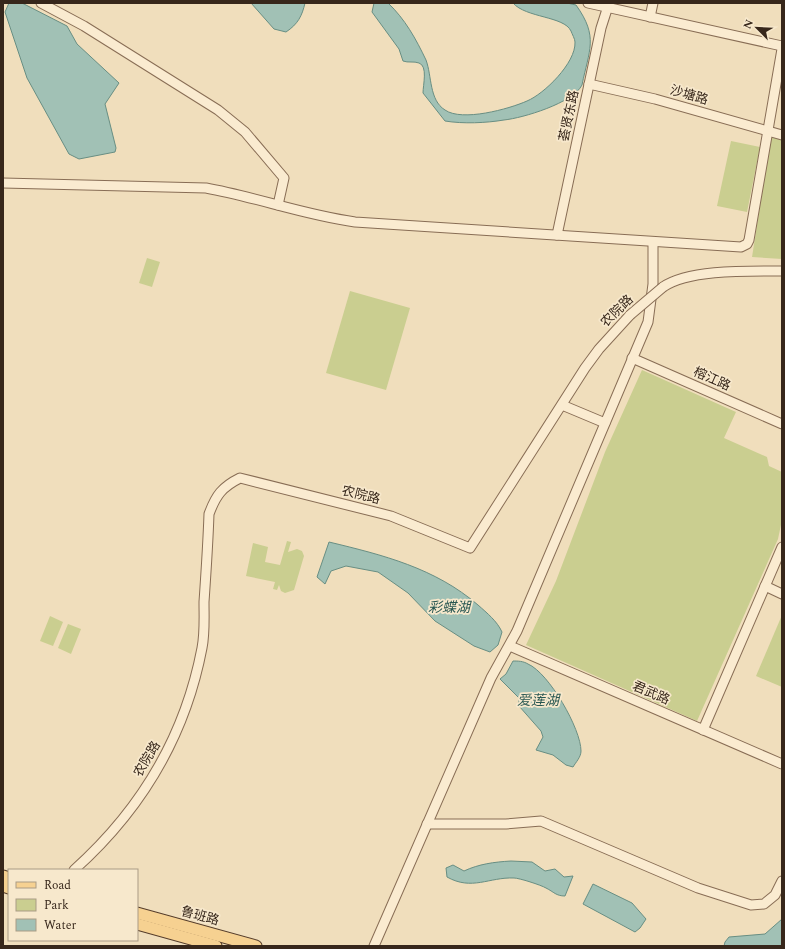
<svg xmlns="http://www.w3.org/2000/svg" width="785" height="949" viewBox="0 0 785 949" font-family="Spectral,'Noto Sans SC',serif">
  <style>
    .green { fill: #cace90 }
    .water { fill: #a1c1b5; stroke: #688e83 }
    .lines { fill: none; stroke-linecap: round; stroke-linejoin: round }
    .minor-casing { stroke: #886d55; stroke-width: 11 }
    .major-casing { stroke: #553c2a; stroke-width: 13 }
    .minor { stroke: #faebd0; stroke-width: 9 }
    .major { stroke: #f6d191; stroke-width: 11 }
    .minor-bridge-casing { stroke: #886d55; stroke-width: 11; stroke-linecap: butt }
    .minor-bridge { stroke: #faebd0; stroke-width: 9 }
    .labels { text-anchor: middle; dominant-baseline: central; stroke-width: 3.5; stroke-linejoin: round; paint-order: stroke }
    .street-label { font-size: 13px; fill: #37271b; stroke: #f7e8cc }
    .water-label { font-size: 14px; font-style: italic; fill: #295752; stroke: #f7e8cc }
  </style>
  <rect width="100%" height="100%" fill="#f0debc"/>
  <g class="green">
    <path d="M771 136 782 139V259L752 257Z"/>
    <path d="M731 141 760 147 747 212 717 206Z"/>
    <path d="M147 258 160 262 152 287 139 283Z"/>
    <path d="M350 291 410 308 386 390 326 373Z"/>
    <path d="M642 370 736 412 724 438 767 457 769 466 782 472V520L778 539 697 721 526 645 556 581 605 452Z"/>
    <path d="M287 541 291 542 288 552 297 549 302 551 304 556 294 590 285 593 281 591 279 585 277 590 273 589 275 582 246 576 253 543 268 547 265 562 280 565Z"/>
    <path d="M782 615V687L756 676Z"/>
    <path d="M50 616 63 622 53 646 40 641Z"/>
    <path d="M68 624 81 629 71 654 58 648Z"/>
  </g>
  <g class="water">
    <path d="M9 3H22L67 26 77 44 119 83 105 104 116 148 115 152 79 159 69 154 27 78 5 12Z"/>
    <path d="M251 3H305C302 16 298 24 286 32L274 29Z"/>
    <path d="M374 3H388C405 19 416 39 426 60 432 76 429 100 445 110 462 122 509 109 527 101 544 94 576 63 575 42 575 39 572 34 571 31 564 16 526 18 513 3H567L576 5C599 37 589 50 582 85 573 103 523 118 504 120 486 123 463 124 445 121L423 93C423 85 428 66 419 63 414 61 408 63 403 61L399 49 372 12Z"/>
    <path d="M329 542C383 555 435 568 478 605 487 613 497 621 502 632L498 645 490 652 474 646 435 621 408 593 378 572 346 566 331 571 325 584 317 577Z"/>
    <path d="M513 661C518 661 523 661 528 664 549 673 581 729 581 751 581 757 576 762 573 767L566 765 553 755 536 750 543 737 541 731 519 706V698L500 679 506 674Z"/>
    <path d="M511 861 532 862 545 871 555 869 564 877 573 876 565 896C556 896 554 892 546 888 541 885 519 878 514 878 489 877 472 891 447 877L446 868 453 865 464 871C479 864 494 862 511 861Z"/>
    <path d="M593 884 632 903 646 919 640 928 635 932 583 904Z"/>
    <path d="M782 919V946H724L725 942 729 937 765 934Z"/>
  </g>
  <g class="lines">
    <g class="minor-casing">
      <g id="minor">
        <path d="M41 3 84 26 218 110 245 132 284 178 278 205"/>
        <path d="M588 3 782 46"/>
        <path d="M650 17 653 3"/>
        <path d="M589 84 655 99 782 135"/>
        <path d="M3 183 206 188C256 197 304 215 355 222L741 247 747 244 749 240 782 49"/>
        <path d="M557 235 601 28 609 3"/>
        <path d="M663 287C689 269 750 271 782 271"/>
        <path d="M632 358 782 424"/>
        <path d="M562 405 605 423"/>
        <path d="M765 586 782 594"/>
        <path d="M510 646 782 764"/>
        <path d="M703 730 782 547"/>
        <path d="M427 824H506L541 821 698 888 751 905 764 904 775 895 782 881"/>
        <path d="M74 870C141 810 185 737 202 648 205 633 204 617 204 602 206 573 208 543 209 514 216 495 222 487 240 478L391 516 470 548 585 368 599 349 630 315"/>
        <path d="M374 946 491 678 517 631 648 322 653 284V242"/>
      </g>
    </g>
    <g class="major-casing">
      <g id="major">
        <path d="M3 876 9 878"/>
        <path d="M3 886 9 888"/>
        <path d="M137 913 256 946"/>
        <path d="M137 924 216 946"/>
      </g>
    </g>
    <use href="#minor" class="minor"/>
    <use href="#major" class="major"/>
    <g class="minor-bridge-casing">
      <path id="minor-bridge" d="M630 315 663 287"/>
    </g>
    <use href="#minor-bridge" class="minor-bridge"/>
  </g>
  <g class="labels">
    <g class="street-label">
      <text transform="translate(689 95) rotate(16)">沙塘路</text>
      <text transform="translate(569 116) rotate(-78)">荟贤东路</text>
      <text transform="translate(617 311) rotate(-44)">农院路</text>
      <text transform="translate(712 379) rotate(24)">榕江路</text>
      <text transform="translate(361 495) rotate(14)">农院路</text>
      <text transform="translate(651 693) rotate(23)">君武路</text>
      <text transform="translate(147 759) rotate(-59)">农院路</text>
      <text transform="translate(200 916) rotate(15)">鲁班路</text>
    </g>
    <g class="water-label">
      <text x="449" y="607">彩蝶湖</text>
      <text x="538" y="700">爱莲湖</text>
    </g>
  </g>
  <rect width="785" height="949" fill="none" stroke="#37271b" stroke-width="8"/>
  <rect x="8" y="869" width="130" height="72" fill="#f7e8cc" stroke="#aa9b85"/>
  <rect x="16" y="882" width="20" height="6" fill="#f6d191" stroke="#aa9b85"/>
  <text x="44" y="889" font-size="12" fill="#37271b">Road</text>
  <rect x="16" y="899" width="20" height="12" fill="#cace90" stroke="#aa9b85"/>
  <text x="44" y="909" font-size="12" fill="#37271b">Park</text>
  <rect x="16" y="919" width="20" height="12" fill="#a1c1b5" stroke="#aa9b85"/>
  <text x="44" y="929" font-size="12" fill="#37271b">Water</text>
  <g transform="translate(757 28) rotate(294)" stroke="#f7e8cc" stroke-width="3" paint-order="stroke">
  <path d="M0-3L7 15L0 10L-7 15Z" fill="#37271b"/>
  <text y="-6" font-size="11" font-weight="bold" text-anchor="middle" fill="#37271b">N</text>
  </g>
</svg>
